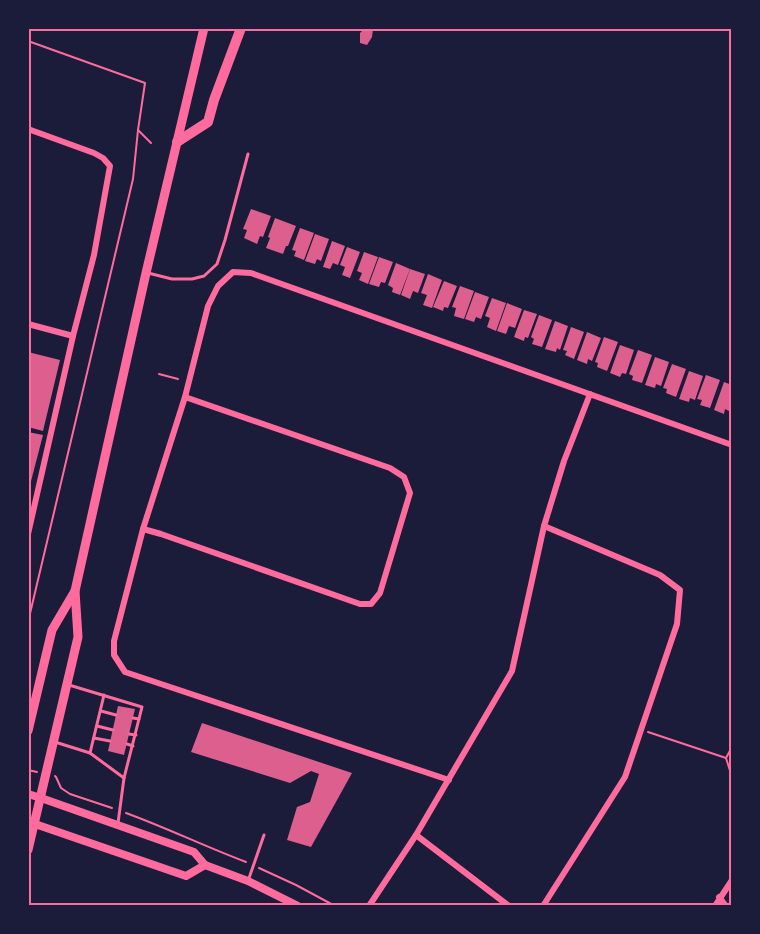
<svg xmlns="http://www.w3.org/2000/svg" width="760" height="934" viewBox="0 0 760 934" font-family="'DM Sans',sans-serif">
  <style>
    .building { fill: #dd5f8e }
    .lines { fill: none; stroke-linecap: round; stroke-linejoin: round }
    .path { stroke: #ff6b9d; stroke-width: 2 }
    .service { stroke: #ff6b9d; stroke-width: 3 }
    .minor { stroke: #ff6b9d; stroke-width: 6 }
    .tertiary { stroke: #ff6b9d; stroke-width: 8 }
    .secondary { stroke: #ff6b9d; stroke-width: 8 }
    .primary { stroke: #ff6b9d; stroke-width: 9 }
    .motorway { stroke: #ff6b9d; stroke-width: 10 }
    .neatline { fill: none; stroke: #ff6b9d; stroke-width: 2 }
  </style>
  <rect width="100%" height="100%" fill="#1b1b3a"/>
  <g class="building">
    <path d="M365 28 373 29 372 37 367 45 360 43V33Z"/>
    <path d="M251 209 271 216 263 237 260 236 257 244 244 238 247 230 243 229Z"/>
    <path d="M275 218 296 226 288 246H286L283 254 266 248 270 238 268 237Z"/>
    <path d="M300 228 314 233 304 260 294 256 296 251 292 250Z"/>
    <path d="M315 234 329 239 321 261 317 259 315 264 305 261Z"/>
    <path d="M332 241 345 246 338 265 333 263 330 269 323 267Z"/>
    <path d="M347 247 360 252 350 278 342 275 345 267 340 265Z"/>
    <path d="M364 252 378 257 368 284 359 280 362 273 357 271Z"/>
    <path d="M379 257 393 262 385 283 381 282 379 287 369 284Z"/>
    <path d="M396 263 410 269 400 295 392 292 393 288 388 285Z"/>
    <path d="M410 269 425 274 418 293 413 291 410 299 401 295Z"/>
    <path d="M428 274 442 280 432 308 423 305 427 295 421 293Z"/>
    <path d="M444 281 457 286 448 308 444 307 443 311 433 307Z"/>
    <path d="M460 286 474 291 464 319 454 316 456 308 452 307Z"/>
    <path d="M475 292 489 297 481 319 476 317 474 322 465 319Z"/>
    <path d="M492 298 506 303 496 331 487 327 490 318 485 316Z"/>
    <path d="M507 303 522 309 515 328 509 326 506 334 497 331Z"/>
    <path d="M524 310 537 314 528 338 525 337 524 341 514 337Z"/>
    <path d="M539 315 552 320 542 347 532 344 534 339 531 337Z"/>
    <path d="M555 321 568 326 560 350 557 348 556 352 545 349Z"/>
    <path d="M571 327 584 332 574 359 565 355 567 351 563 350Z"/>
    <path d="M587 332 601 338 592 361 588 359 587 364 577 360Z"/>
    <path d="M604 337 618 342 607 371 597 367 598 363 595 362Z"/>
    <path d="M620 345 634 350 626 374 622 373 620 377 610 373Z"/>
    <path d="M638 350 652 355 642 383 632 380 633 376 629 374Z"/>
    <path d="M28 352 60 360 43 431 28 427Z"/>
    <path d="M655 357 669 362 661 386 656 384 655 388 645 385Z"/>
    <path d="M672 364 686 369 676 397 666 393 667 389 663 388Z"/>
    <path d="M689 371 703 376 695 400 690 398 689 402 679 399Z"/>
    <path d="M706 375 720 380 710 408 700 405 702 400 697 399Z"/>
    <path d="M724 382 732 385V405L729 411 725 409 724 414 714 410Z"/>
    <path d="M28 432 43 435 29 489H28Z"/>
    <path d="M118 706 135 709 124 755 108 751Z"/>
    <path d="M202 723 352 773 311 847 287 840 297 807 310 802 319 774 311 771 290 783 191 752Z"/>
  </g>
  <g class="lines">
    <g class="path">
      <path d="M28 41 145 83 138 130 133 179 28 622"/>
      <path d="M138 130 151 143"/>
      <path d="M159 374 178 379"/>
      <path d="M648 732 726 758"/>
      <path d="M732 747 726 758 732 777"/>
      <path d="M28 770 37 772"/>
      <path d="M55 776 56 777 61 788 70 794 112 808"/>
      <path d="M126 813C167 828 206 847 246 862"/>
      <path d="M259 868 296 885 335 906"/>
    </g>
    <g class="service">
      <path d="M148 273 172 279H192L204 276 217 264 225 240 248 154"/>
      <path d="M69 685 142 707 124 778 118 823"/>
      <path d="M101 711 116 715"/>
      <path d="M133 718 139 719"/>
      <path d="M97 726 113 730"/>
      <path d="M129 734 136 735"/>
      <path d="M94 738 110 741"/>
      <path d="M55 742 90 753 124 778"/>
      <path d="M127 744 133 746"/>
      <path d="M90 753 104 695"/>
      <path d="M248 881 264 835"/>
    </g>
    <g class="minor">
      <path d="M28 129 94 153 103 158 110 166 94 255 73 336 28 534"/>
      <path d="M28 324 73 336"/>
      <path d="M143 529 161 534 360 604H371L380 593 410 493 404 477 390 468 185 397"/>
      <path d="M449 780 125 672 114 655V641L143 529 185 397 208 306 218 286 233 272 251 273 732 445"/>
      <path d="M416 835 509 906"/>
      <path d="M719 897 726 906"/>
      <path d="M369 906 416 835 512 671 544 526 564 461 590 394"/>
      <path d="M543 906 625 777 677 624 680 590 660 575 544 526"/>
      <path d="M715 906 732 880"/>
    </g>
    <g class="tertiary">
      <path d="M41 798 194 852 205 865 248 881 298 906"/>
      <path d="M35 824 186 876 205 865"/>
    </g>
    <path class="secondary" d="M28 794 41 798"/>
    <g class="primary">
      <path d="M28 731 52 630 75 591 146 273 204 28"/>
      <path d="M28 850 78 637 75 591"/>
    </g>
    <path class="motorway" d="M177 142 208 122 214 100 241 28"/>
  </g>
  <rect width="760" height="934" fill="none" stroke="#1b1b3a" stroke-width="60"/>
  <rect x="30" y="30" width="700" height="874" class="neatline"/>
</svg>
